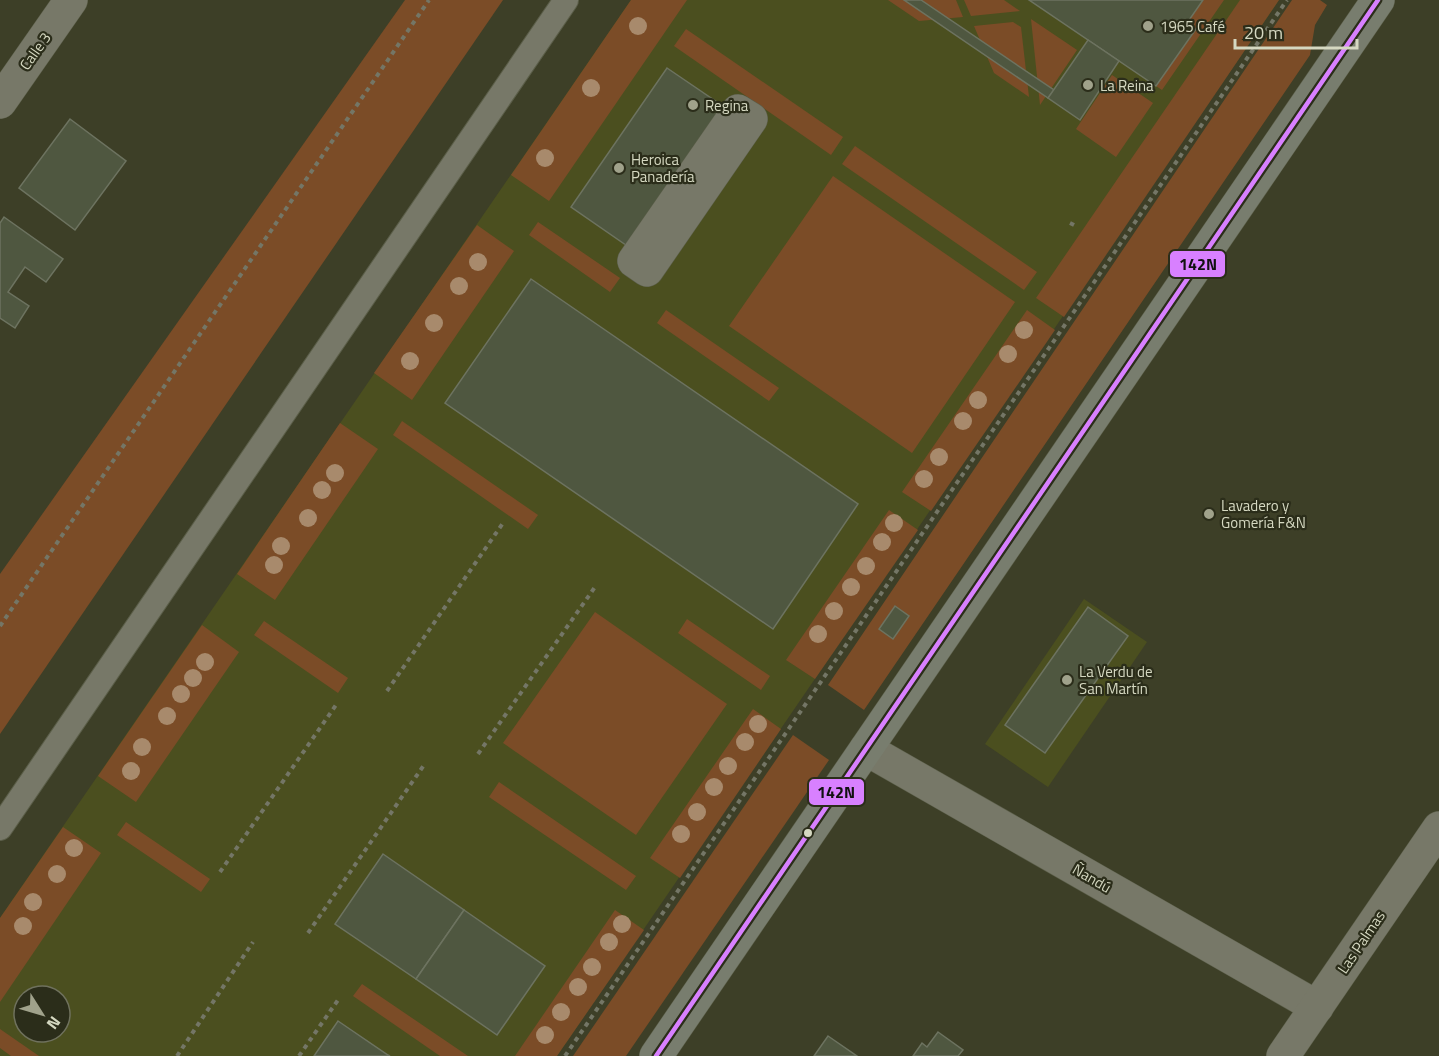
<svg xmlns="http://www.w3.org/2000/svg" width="1439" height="1056" viewBox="0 0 1439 1056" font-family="'Titillium Web',sans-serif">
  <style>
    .built { fill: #4b4f1f; fill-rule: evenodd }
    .green { fill: #7b4c27 }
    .building { fill: #4f5740; stroke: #6d7360; stroke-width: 1.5 }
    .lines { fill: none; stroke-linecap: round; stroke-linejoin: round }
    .lane-casing { stroke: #5b5e49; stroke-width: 26 }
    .street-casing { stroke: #5b5e49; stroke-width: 34 }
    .secondary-casing { stroke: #5b5e49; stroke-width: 34 }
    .path { stroke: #747666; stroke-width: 4; stroke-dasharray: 4.5 4.5; stroke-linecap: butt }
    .lane { stroke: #777868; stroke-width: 24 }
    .street { stroke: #777868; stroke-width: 33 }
    .secondary { stroke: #787d6e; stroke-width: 33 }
    .bus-1-casing { stroke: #2b2d1a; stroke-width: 9 }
    .bus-1 { stroke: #d880ff; stroke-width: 4.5 }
    .tree { fill: #a88a6c }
    .poi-dot { fill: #a0a28b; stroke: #2b2d1a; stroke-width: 2 }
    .bus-dot { fill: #d5d8c1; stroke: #2b2d1a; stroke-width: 2 }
    .labels { text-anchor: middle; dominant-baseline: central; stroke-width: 4.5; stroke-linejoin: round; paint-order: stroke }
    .poi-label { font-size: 15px; fill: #d5d8c1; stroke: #2b2d1a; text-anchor: start }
    .street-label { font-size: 15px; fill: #d5d8c1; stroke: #2b2d1a }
    .line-badge { stroke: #2b2d1a; stroke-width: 2 }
    .pale-badge-label { font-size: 16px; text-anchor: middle; font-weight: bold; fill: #111 }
  </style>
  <rect width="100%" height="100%" fill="#3d3f27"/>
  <g class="built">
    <path d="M631 0H1279L557 1056H0V918ZM24 996H60V1032H24Z"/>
    <path d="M1084 599 1147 642 1048 787 985 744Z"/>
  </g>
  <g class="green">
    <path d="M405 0H503L0 734V574Z"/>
    <path d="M631 0H687L549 201 511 175Z"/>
    <path d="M888 0H956L963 17 919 21Z"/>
    <path d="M964 0H1004L1020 11 971 16Z"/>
    <path d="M1203 0H1224L1162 90 1156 86 1195 29 1187 23Z"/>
    <path d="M1240 0H1279L1064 317 1036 298Z"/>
    <path d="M1292 0H1320L1327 5 1315 25 1310 55 864 710 828 685Z"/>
    <path d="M1031 19 1077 50 1040 105Z"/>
    <path d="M1013 22 1021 27 1029 97 994 73 974 26Z"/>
    <path d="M686 29 843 137 831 155 674 46Z"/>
    <path d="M1112 75 1153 103 1116 157 1076 129Z"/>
    <path d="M855 146 1037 272 1024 290 842 164Z"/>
    <path d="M833 176 1015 302 912 453 729 326Z"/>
    <path d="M538 222 620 278 610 292 529 235Z"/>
    <path d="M477 225 514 251 412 400 374 373Z"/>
    <path d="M666 310 779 388 769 401 657 323Z"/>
    <path d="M1027 310 1055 330 931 511 902 492Z"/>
    <path d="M402 421 538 515 528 529 393 435Z"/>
    <path d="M340 423 378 449 275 600 237 574Z"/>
    <path d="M889 510 918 530 815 679 786 660Z"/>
    <path d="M595 612 727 704 636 835 503 743Z"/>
    <path d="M687 619 770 676 761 690 678 633Z"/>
    <path d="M264 621 348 678 338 693 254 635Z"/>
    <path d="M202 625 239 652 136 802 98 776Z"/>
    <path d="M753 709 781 729 680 878 650 858Z"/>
    <path d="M793 735 829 760 626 1056H573Z"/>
    <path d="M499 782 636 876 626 890 489 797Z"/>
    <path d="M126 822 210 879 201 892 117 835Z"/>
    <path d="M63 827 101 853 0 1002V918Z"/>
    <path d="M615 910 644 930 557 1056H515Z"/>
    <path d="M362 984 468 1056H440L353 996Z"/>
    <path d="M0 1030V1029L39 1056H11L0 1048Z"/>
  </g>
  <g class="building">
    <path d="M904 0H921L1054 90 1048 98Z"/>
    <path d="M1029 0H1203L1187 23 1196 29 1156 86Z"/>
    <path d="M1088 40 1119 61 1080 120 1048 98Z"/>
    <path d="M667 68 733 113 636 252 571 207Z"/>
    <path d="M70 119 126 161 75 230 19 188Z"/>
    <path d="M4 217 63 259 46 282 25 267 8 292 29 306 15 328 0 318V223Z"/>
    <path d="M531 279 858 504 773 629 445 403Z"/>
    <path d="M895 606 909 616 893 639 879 629Z"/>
    <path d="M1088 607 1128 636 1045 753 1005 725Z"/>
    <path d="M383 854 464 910 416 979 335 924Z"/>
    <path d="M464 910 545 966 497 1035 416 979Z"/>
    <path d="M338 1021 388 1055 390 1056H314Z"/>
    <path d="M938 1032 963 1050 958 1056H913L922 1043 927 1047Z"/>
    <path d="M828 1036 857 1056H814Z"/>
  </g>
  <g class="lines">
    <g class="lane-casing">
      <path id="lane" d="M0 828 566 0"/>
    </g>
    <g class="street-casing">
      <g id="street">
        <path d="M0 102 71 0"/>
        <path d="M738 111 751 119 647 270 634 261Z"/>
        <path d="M866 749 1317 1007"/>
        <path d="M1283 1056 1439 828"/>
      </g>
    </g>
    <g class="secondary-casing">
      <path id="secondary" d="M656 1056 1378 0"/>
    </g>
    <g class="path">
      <path d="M1070 223 1076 226"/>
      <path d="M0 626 429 0"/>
      <path d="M387 691 503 523"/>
      <path d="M478 754 595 587"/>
      <path d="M220 872 336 705"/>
      <path d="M308 933 424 765"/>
      <path d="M177 1056 253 942"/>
      <path d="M299 1056 338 1000"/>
      <path d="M565 1056 1287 0"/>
    </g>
    <use href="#lane" class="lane"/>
    <use href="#street" class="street"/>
    <use href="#secondary" class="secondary"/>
    <g class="bus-1-casing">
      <path id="bus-1" d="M656 1056 1378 0"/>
    </g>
    <use href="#bus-1" class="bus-1"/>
  </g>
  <g class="tree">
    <circle cx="638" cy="26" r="9"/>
    <circle cx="591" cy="88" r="9"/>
    <circle cx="545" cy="158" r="9"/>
    <circle cx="478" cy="262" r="9"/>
    <circle cx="459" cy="286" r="9"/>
    <circle cx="434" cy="323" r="9"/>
    <circle cx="1024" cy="330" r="9"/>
    <circle cx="1008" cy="354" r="9"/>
    <circle cx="410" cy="361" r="9"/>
    <circle cx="978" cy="400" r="9"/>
    <circle cx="963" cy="421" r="9"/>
    <circle cx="939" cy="457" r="9"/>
    <circle cx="335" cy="473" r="9"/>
    <circle cx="924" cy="479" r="9"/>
    <circle cx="322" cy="490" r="9"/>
    <circle cx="308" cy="518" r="9"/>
    <circle cx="894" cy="523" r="9"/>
    <circle cx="882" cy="542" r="9"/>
    <circle cx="281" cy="546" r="9"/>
    <circle cx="274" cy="565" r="9"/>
    <circle cx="866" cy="566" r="9"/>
    <circle cx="851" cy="587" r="9"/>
    <circle cx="834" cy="611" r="9"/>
    <circle cx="818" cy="634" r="9"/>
    <circle cx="205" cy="662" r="9"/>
    <circle cx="193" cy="678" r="9"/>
    <circle cx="181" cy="694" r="9"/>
    <circle cx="167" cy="716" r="9"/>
    <circle cx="758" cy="724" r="9"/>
    <circle cx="745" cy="742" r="9"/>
    <circle cx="142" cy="747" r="9"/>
    <circle cx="728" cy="766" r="9"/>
    <circle cx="131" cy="771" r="9"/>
    <circle cx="714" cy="787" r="9"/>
    <circle cx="697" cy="812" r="9"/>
    <circle cx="681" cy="834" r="9"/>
    <circle cx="74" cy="848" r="9"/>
    <circle cx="57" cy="874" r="9"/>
    <circle cx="33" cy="902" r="9"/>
    <circle cx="622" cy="924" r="9"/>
    <circle cx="23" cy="926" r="9"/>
    <circle cx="609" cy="942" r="9"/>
    <circle cx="592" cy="967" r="9"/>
    <circle cx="578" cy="987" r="9"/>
    <circle cx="561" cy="1012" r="9"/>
    <circle cx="545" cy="1035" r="9"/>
  </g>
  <g class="poi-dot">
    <circle cx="1148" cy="26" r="6"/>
    <circle cx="1088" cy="85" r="6"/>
    <circle cx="693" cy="105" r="6"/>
    <circle cx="619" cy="168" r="6"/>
    <circle cx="1209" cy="514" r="6"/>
    <circle cx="1067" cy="680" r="6"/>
  </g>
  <circle class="bus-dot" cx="808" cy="833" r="5"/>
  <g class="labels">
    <g class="poi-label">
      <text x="1160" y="26">1965 Café</text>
      <text x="1100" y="85">La Reina</text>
      <text x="705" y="105">Regina</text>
      <text x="631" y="159">Heroica<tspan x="631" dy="17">Panadería</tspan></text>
      <text x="1221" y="505">Lavadero y<tspan x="1221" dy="17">Gomería F&amp;N</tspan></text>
      <text x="1079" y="671">La Verdu de<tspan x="1079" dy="17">San Martín</tspan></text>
    </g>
    <g class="street-label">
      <text transform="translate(35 51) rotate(-55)">Calle 3</text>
      <text transform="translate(1092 878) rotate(30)">Ñandú</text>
      <text transform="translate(1361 942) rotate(-56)">Las Palmas</text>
    </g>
  </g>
  <g class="line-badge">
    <rect x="1169" y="250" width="57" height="28" rx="6" fill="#d880ff"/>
    <rect x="808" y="778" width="57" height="28" rx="6" fill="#d880ff"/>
  </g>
  <g class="pale-badge-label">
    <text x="1198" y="270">142N</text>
    <text x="836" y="798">142N</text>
  </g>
  <g transform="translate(42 1014) rotate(127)"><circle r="28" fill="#2b2d1a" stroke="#6f715d" stroke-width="1.5"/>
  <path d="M0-4.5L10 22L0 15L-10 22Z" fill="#a0a28b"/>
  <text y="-9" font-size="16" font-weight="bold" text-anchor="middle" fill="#d5d8c1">N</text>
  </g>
  <path d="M1235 39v9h122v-9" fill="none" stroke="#d5d8c1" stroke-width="3"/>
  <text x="1244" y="39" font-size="18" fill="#d5d8c1" stroke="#2b2d1a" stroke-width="4.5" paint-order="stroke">20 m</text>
</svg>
